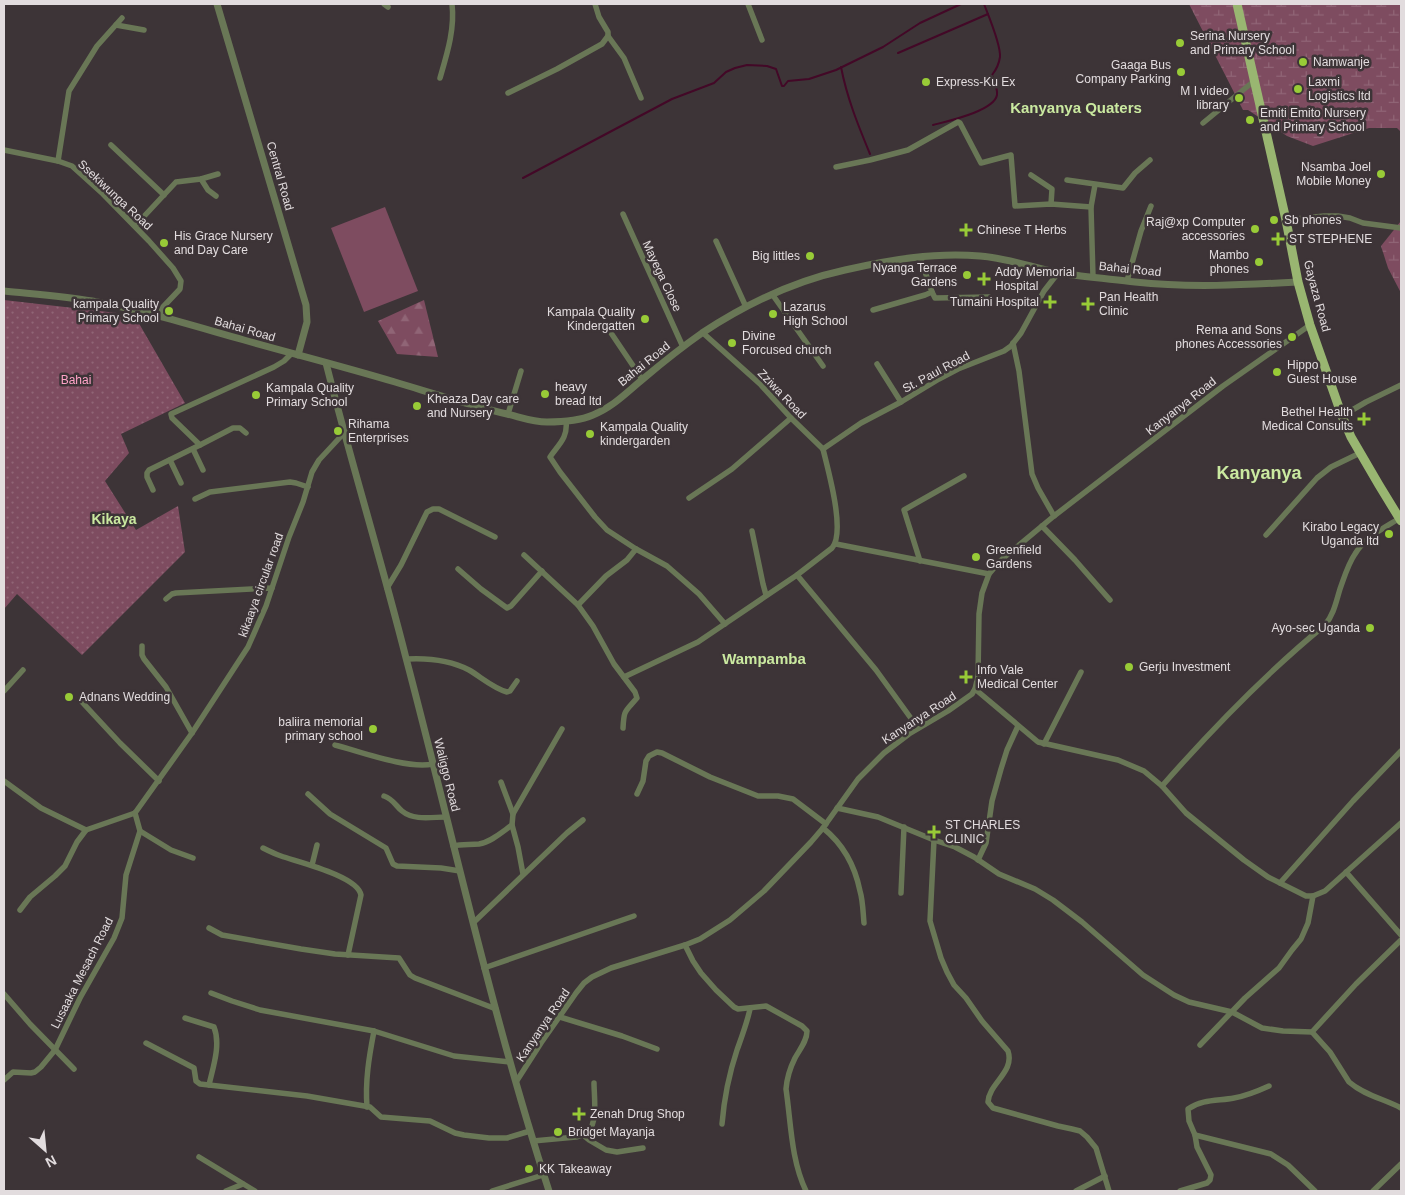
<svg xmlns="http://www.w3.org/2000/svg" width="1405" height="1195" viewBox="0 0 1405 1195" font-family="Helvetica,sans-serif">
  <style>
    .forest { fill: url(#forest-firs) }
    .wetland { fill: url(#wetland-marsh) }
    .park { fill: url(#park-dots) }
    .garden { fill: #7e4c60 }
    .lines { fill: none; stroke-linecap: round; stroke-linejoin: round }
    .stream { stroke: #430827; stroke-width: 2 }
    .minor { stroke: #697756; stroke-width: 5.5 }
    .tertiary { stroke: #697756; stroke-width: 7 }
    .primary { stroke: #99b671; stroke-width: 9 }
    .poi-dot { fill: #98cb37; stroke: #3d3437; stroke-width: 2 }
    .labels { text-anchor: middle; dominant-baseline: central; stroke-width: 5; stroke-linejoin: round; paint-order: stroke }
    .poi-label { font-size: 12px; fill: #e2dcde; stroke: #3d3437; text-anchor: start }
    .street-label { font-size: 12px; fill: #e2dcde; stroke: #3d3437 }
    .park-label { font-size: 12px; fill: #ffa3c8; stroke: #3d3437 }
    .neighbourhood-label { font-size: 14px; font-weight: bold; fill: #cae9a0; stroke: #3d3437 }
    .quarter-label { font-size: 15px; font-weight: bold; fill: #cae9a0; stroke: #3d3437 }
    .district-label { font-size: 18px; font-weight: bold; fill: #cae9a0; stroke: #3d3437 }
  </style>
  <defs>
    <pattern id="forest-firs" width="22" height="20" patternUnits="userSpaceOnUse" patternTransform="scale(1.25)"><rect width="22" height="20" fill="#7e4c60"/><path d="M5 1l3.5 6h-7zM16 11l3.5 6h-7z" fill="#906576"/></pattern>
    <pattern id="wetland-marsh" width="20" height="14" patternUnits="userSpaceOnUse" patternTransform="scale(1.25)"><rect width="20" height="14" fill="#7e4c60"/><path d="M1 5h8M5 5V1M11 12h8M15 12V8" fill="none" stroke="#906576"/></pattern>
    <pattern id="park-dots" width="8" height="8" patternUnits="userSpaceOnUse" patternTransform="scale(1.25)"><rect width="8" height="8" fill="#7e4c60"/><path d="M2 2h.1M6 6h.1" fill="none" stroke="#906576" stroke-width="1.8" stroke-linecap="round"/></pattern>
  </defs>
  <rect width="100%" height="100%" fill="#3d3437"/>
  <path class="forest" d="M424 300 438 357 397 354 378 321Z"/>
  <g class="wetland">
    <path d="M1189 4H1401V132L1397 128H1369L1313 146 1287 136 1248 110H1243Z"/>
    <path d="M1401 221V293L1388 268 1381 246Z"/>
  </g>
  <path class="park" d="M4 300 117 313 137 320 185 403 121 434 129 453 105 481 136 530 178 506 185 552 82 655 17 594 4 609Z"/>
  <path class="garden" d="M385 207 418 291 364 312 331 228Z"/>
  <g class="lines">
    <g class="stream">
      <path d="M898 53 988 14"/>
      <path d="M841 67C847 98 858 125 870 154"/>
      <path d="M933 125C948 121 994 111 997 95 998 89 994 81 992 75 996 70 999 64 1000 57 1001 45 989 17 984 4"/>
      <path d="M523 178 672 99 714 83 726 72 735 68 747 65 767 66 776 69 782 86H784L788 81 809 79 836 70 883 47 920 23 961 4"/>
    </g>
    <g class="minor">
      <path d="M384 4 388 7"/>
      <path d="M595 4 599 17 608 32V36L624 58 641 98"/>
      <path d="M748 4 762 40"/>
      <path d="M116 25 144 30"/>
      <path d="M440 78C447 54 455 29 452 4"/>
      <path d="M508 93 557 69 602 44 608 36"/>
      <path d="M1203 123 1254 81"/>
      <path d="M111 145 164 195"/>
      <path d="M4 150 58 161 72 166 103 194 149 241 173 268 181 281 180 289 163 307 159 316"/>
      <path d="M58 161 69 91 97 46 122 18"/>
      <path d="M836 167 870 160 908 150 958 122 960 123 981 163 1011 155 1015 206 1051 204 1091 207"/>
      <path d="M1031 175 1052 189 1051 204"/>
      <path d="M201 179 208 190 216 196"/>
      <path d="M1067 180 1123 188 1135 173 1150 160"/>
      <path d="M623 214 683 347"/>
      <path d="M1286 220 1324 216H1338L1350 218 1363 223 1401 228"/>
      <path d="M135 226 176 182 201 179 218 174"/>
      <path d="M716 241 746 307"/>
      <path d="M1093 277 1091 207 1095 185"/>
      <path d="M1127 281 1141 231 1151 206"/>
      <path d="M932 292 935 298 989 297"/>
      <path d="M772 294 823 366"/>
      <path d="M873 310 925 295 932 292 920 257"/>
      <path d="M609 330 642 379"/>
      <path d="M703 333 760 384 791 418 823 449"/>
      <path d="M1013 343 1019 371 1032 474 1038 488 1054 516"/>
      <path d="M877 364 901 402"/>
      <path d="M508 414 521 371"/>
      <path d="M1342 416 1366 402 1401 385"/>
      <path d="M566 421C568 438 559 444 550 457L560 472 595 517 607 530 636 549 667 566 699 594 725 624"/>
      <path d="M246 433 240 428H233L200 445 172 418 171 414 274 367 284 361 292 353"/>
      <path d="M193 449 203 470"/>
      <path d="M823 449 861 423 901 402 939 379 958 369 1004 351 1011 346 1021 333 1044 291 1058 273"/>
      <path d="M170 460 181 483"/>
      <path d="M153 490 147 477V473L149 470 200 445"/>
      <path d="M689 498 732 469 791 418"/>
      <path d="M195 499 210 492 290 482 296 483 308 487"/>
      <path d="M1042 526 1075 560 1110 600"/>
      <path d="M752 531 763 584 766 595"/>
      <path d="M1266 535 1317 478 1331 467 1360 453"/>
      <path d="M836 544 989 574"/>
      <path d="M524 555 578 605 593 626 614 664 635 692 637 698C625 712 624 709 623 728"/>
      <path d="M920 561 904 510 964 476"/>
      <path d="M458 569 481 589 507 608 511 606 542 571"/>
      <path d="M797 575 876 670 918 728"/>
      <path d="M387 588 401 565 427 512 433 509H439L495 537"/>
      <path d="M166 599 172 594 176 593 272 588"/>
      <path d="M578 605 606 576 627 560 636 549"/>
      <path d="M142 646V655L144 659 166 687 192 733"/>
      <path d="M407 659C427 658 450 660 469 670 481 677 493 688 507 692L510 691 517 681"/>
      <path d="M624 677 698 642 797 575 832 548C846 532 828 470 823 449"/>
      <path d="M975 689 1038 742 1118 760 1144 771 1162 786 1186 813 1244 860 1268 877 1306 896H1313L1325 891 1401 823"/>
      <path d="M4 691 23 670"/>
      <path d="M82 702 120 743 159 781"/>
      <path d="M1044 744 1081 672"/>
      <path d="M335 745C362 752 406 769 433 764"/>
      <path d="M4 781 41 808 86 830 135 813"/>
      <path d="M501 782 513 814"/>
      <path d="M1162 786C1213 728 1266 673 1325 625 1334 614 1336 602 1340 589 1344 578 1348 564 1355 554 1365 537 1384 528 1400 518"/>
      <path d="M308 794 330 814 386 848 393 864 397 866 441 868 460 871"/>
      <path d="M637 794 643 781 646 761 649 756 657 752 662 753 710 777 758 796H778L793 799 826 824"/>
      <path d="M384 796C393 799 396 806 402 811 414 821 432 817 446 817"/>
      <path d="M837 808 878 817 934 840 955 847 974 857 999 874 1035 889 1053 900 1082 922 1143 975 1174 995 1189 1002 1232 1012 1262 1028 1283 1031 1312 1032 1356 984 1401 940"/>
      <path d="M135 813 192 733 248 647 266 606 289 537 303 502 312 472 319 460 344 433"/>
      <path d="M823 828C843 844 855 866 860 891 863 901 863 913 864 923"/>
      <path d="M140 831 171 850 193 858"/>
      <path d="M934 840 930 921 941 958 947 972 954 985 966 998 982 1021 1008 1051C1015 1072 989 1083 988 1102L993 1108 1058 1126 1072 1129 1080 1131 1087 1137 1096 1148 1109 1191"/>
      <path d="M453 846C462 844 470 845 479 844 491 842 502 832 512 825"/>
      <path d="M263 848C269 851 275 854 281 856 298 862 358 876 361 895L348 955"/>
      <path d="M978 860 986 843 992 801 1001 769 1007 750 1018 726"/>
      <path d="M312 865 317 845"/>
      <path d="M1346 872 1401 935"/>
      <path d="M523 874 518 847 512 825 513 814 562 729"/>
      <path d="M1280 883 1353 801 1401 751"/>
      <path d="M901 893 904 827"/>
      <path d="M20 910 30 897 55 876 65 866 77 842 86 830"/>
      <path d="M473 923 567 833 583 820"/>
      <path d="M209 928 222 935 301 949 335 954 399 958 410 975 415 978 496 1009"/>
      <path d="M685 945 693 961 701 973 716 990 734 1007 738 1009 766 1006 802 1026 807 1031C807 1041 800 1049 795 1058 790 1068 787 1077 786 1089 791 1123 791 1160 806 1191"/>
      <path d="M484 968 634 916"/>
      <path d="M211 993 232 1001 260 1010 374 1031 454 1056 510 1062"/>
      <path d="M4 994 30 1024 74 1069"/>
      <path d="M560 1017 622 1036 657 1049"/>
      <path d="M185 1018 214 1027C221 1045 213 1067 209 1085"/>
      <path d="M1312 1032 1330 1052 1349 1082C1364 1095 1384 1099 1401 1108"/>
      <path d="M146 1043 194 1068 196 1081 200 1084 307 1096 370 1107 381 1117 430 1121 455 1133 464 1135 489 1138H507L530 1131"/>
      <path d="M1200 1045 1245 998 1279 968 1292 950 1301 939 1308 923 1313 896"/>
      <path d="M4 1080 13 1072 31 1073 35 1072 41 1067 55 1050 80 998 114 938 122 918 126 875 140 831 135 813"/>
      <path d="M516 1082 541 1043 576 993 584 983 592 977 611 968 685 945 700 939 730 920 764 891 811 842 823 828 858 779 884 753 909 734 948 711 972 694 975 689 978 676 979 614 982 593 989 574 1000 561 1054 516 1223 386 1310 325"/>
      <path d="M367 1107C365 1081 369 1057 374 1031"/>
      <path d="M722 1124C724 1100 729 1074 737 1050 742 1036 747 1023 750 1009"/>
      <path d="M583 1135 589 1140 606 1150 617 1152 643 1148"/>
      <path d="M1195 1135 1271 1154 1288 1165 1315 1191"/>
      <path d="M533 1141 576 1137C580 1136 585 1135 588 1132 598 1122 594 1096 594 1083"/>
      <path d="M199 1157 255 1191"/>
      <path d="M226 1191 243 1184"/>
      <path d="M492 1191 543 1175"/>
      <path d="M1076 1191 1105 1176"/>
      <path d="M1180 1191 1207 1183 1210 1180 1211 1175 1197 1147 1195 1135 1189 1121 1188 1109C1202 1099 1219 1101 1234 1098 1246 1096 1258 1091 1269 1086"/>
      <path d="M1373 1191 1401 1164"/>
    </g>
    <g class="tertiary">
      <path d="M217 4 306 305 307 322 298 355"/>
      <path d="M4 291C33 294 63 296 92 301 143 310 194 326 244 340 294 354 345 367 395 382 432 393 469 405 507 414 520 417 533 422 547 422 562 422 579 421 593 415 613 407 627 392 643 379 662 363 682 347 702 333 746 304 794 281 845 270 889 260 934 252 980 256 1008 258 1033 268 1060 273 1085 277 1110 279 1135 282 1189 288 1244 285 1298 282"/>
      <path d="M326 363C351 462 381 559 406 658 453 836 492 1016 549 1191"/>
    </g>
    <path class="primary" d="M1237 4 1286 220 1298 282 1310 325 1342 416 1351 437 1379 485 1401 521"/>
  </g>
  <g class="poi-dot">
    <circle cx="1180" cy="43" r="5"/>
    <circle cx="1303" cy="62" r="5"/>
    <circle cx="1181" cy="72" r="5"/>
    <circle cx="926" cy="82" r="5"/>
    <circle cx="1298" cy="89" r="5"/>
    <circle cx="1239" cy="98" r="5"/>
    <circle cx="1250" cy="120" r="5"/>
    <circle cx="1381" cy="174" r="5"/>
    <circle cx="1274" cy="220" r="5"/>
    <circle cx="1255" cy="229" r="5"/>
    <path d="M963.5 222.5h5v5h5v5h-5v5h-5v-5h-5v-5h5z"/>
    <path d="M1275.5 231.5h5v5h5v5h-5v5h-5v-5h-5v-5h5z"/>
    <circle cx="164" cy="243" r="5"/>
    <circle cx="810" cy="256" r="5"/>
    <circle cx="1259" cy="262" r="5"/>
    <circle cx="967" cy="275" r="5"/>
    <path d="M981.5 271.5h5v5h5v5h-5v5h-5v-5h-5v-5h5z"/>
    <path d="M1047.5 294.5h5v5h5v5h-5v5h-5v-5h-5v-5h5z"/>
    <path d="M1085.5 296.5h5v5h5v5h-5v5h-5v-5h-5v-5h5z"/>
    <circle cx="169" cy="311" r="5"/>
    <circle cx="773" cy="314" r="5"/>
    <circle cx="645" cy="319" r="5"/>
    <circle cx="1292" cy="337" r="5"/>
    <circle cx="732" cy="343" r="5"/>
    <circle cx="1277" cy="372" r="5"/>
    <circle cx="545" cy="394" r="5"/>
    <circle cx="256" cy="395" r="5"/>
    <circle cx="417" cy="406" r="5"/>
    <path d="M1361.5 411.5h5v5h5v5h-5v5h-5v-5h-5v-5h5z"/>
    <circle cx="338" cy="431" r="5"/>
    <circle cx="590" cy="434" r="5"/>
    <circle cx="1389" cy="534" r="5"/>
    <circle cx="976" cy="557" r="5"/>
    <circle cx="1370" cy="628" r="5"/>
    <circle cx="1129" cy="667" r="5"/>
    <path d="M963.5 669.5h5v5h5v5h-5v5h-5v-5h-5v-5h5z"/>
    <circle cx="69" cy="697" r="5"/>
    <circle cx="373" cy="729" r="5"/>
    <path d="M931.5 824.5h5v5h5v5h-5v5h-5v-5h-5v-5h5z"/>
    <path d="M576.5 1106.5h5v5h5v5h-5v5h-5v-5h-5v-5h5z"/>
    <circle cx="558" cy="1132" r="5"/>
    <circle cx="529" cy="1169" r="5"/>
  </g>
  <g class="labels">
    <g class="poi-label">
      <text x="1190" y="36">Serina Nursery<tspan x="1190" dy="14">and Primary School</tspan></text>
      <text x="1313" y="62">Namwanje</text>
      <text x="1171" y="65" text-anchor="end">Gaaga Bus<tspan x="1171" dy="14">Company Parking</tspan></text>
      <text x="936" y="82">Express-Ku Ex</text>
      <text x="1308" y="82">Laxmi<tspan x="1308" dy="14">Logistics ltd</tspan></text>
      <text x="1229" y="91" text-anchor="end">M I video<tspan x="1229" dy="14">library</tspan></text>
      <text x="1260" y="113">Emiti Emito Nursery<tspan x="1260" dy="14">and Primary School</tspan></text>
      <text x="1371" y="167" text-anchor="end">Nsamba Joel<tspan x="1371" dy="14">Mobile Money</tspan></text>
      <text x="1284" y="220">Sb phones</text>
      <text x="1245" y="222" text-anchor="end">Raj@xp Computer<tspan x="1245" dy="14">accessories</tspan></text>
      <text x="977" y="230">Chinese T Herbs</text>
      <text x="174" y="236">His Grace Nursery<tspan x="174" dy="14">and Day Care</tspan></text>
      <text x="1289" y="239">ST STEPHENE</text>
      <text x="1249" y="255" text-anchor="end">Mambo<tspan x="1249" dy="14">phones</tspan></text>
      <text x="800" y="256" text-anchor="end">Big littles</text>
      <text x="957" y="268" text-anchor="end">Nyanga Terrace<tspan x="957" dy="14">Gardens</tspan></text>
      <text x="995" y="272">Addy Memorial<tspan x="995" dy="14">Hospital</tspan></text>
      <text x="1099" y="297">Pan Health<tspan x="1099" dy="14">Clinic</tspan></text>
      <text x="1039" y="302" text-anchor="end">Tumaini Hospital</text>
      <text x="159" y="304" text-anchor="end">kampala Quality<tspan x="159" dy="14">Primary School</tspan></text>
      <text x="783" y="307">Lazarus<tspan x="783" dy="14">High School</tspan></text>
      <text x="635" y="312" text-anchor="end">Kampala Quality<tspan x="635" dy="14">Kindergatten</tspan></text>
      <text x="1282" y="330" text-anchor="end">Rema and Sons<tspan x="1282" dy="14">phones Accessories</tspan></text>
      <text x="742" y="336">Divine<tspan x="742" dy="14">Forcused church</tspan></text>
      <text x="1287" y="365">Hippo<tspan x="1287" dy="14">Guest House</tspan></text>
      <text x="555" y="387">heavy<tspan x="555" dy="14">bread ltd</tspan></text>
      <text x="266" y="388">Kampala Quality<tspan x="266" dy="14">Primary School</tspan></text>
      <text x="427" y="399">Kheaza Day care<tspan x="427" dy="14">and Nursery</tspan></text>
      <text x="1353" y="412" text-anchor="end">Bethel Health<tspan x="1353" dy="14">Medical Consults</tspan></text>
      <text x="348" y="424">Rihama<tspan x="348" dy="14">Enterprises</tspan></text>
      <text x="600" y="427">Kampala Quality<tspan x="600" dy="14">kindergarden</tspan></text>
      <text x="1379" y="527" text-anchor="end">Kirabo Legacy<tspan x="1379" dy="14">Uganda ltd</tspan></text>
      <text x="986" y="550">Greenfield<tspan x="986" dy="14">Gardens</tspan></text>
      <text x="1360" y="628" text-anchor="end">Ayo-sec Uganda</text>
      <text x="1139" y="667">Gerju Investment</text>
      <text x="977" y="670">Info Vale<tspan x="977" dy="14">Medical Center</tspan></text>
      <text x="79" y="697">Adnans Wedding</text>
      <text x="363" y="722" text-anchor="end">baliira memorial<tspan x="363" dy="14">primary school</tspan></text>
      <text x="945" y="825">ST CHARLES<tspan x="945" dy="14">CLINIC</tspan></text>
      <text x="590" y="1114">Zenah Drug Shop</text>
      <text x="568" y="1132">Bridget Mayanja</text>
      <text x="539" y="1169">KK Takeaway</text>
    </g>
    <g class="street-label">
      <text transform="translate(280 176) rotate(74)">Central Road</text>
      <text transform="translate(115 195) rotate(43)">Ssekiwunga Road</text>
      <text transform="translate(1130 269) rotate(6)">Bahai Road</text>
      <text transform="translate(662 276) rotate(65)">Mayega Close</text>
      <text transform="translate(1317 296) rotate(75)">Gayaza Road</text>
      <text transform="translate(245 329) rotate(16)">Bahai Road</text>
      <text transform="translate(644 364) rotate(-39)">Bahai Road</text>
      <text transform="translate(936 372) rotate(-28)">St. Paul Road</text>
      <text transform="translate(782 394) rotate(46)">Zziwa Road</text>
      <text transform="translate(1181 406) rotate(-38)">Kanyanya Road</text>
      <text transform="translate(261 585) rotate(-70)">kikaaya circular road</text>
      <text transform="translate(919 718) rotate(-33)">Kanyanya Road</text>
      <text transform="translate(447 775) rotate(76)">Waliggo Road</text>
      <text transform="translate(82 973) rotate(-63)">Lusaaka Mesach Road</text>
      <text transform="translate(543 1025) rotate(-56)">Kanyanya Road</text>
    </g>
    <g class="park-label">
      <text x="76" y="380">Bahai</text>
    </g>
    <g class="neighbourhood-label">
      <text x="114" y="519">Kikaya</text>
    </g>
    <g class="quarter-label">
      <text x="1076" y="107">Kanyanya Quaters</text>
      <text x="764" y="658">Wampamba</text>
    </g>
    <g class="district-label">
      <text x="1259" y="473">Kanyanya</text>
    </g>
  </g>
  <rect width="1405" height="1195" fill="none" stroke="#e2dcde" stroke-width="10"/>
  <g transform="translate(45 1150) rotate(153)" stroke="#3d3437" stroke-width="4" paint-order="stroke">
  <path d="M0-4L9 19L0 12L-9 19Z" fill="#e2dcde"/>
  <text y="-8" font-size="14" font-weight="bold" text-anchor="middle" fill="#e2dcde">N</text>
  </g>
</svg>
